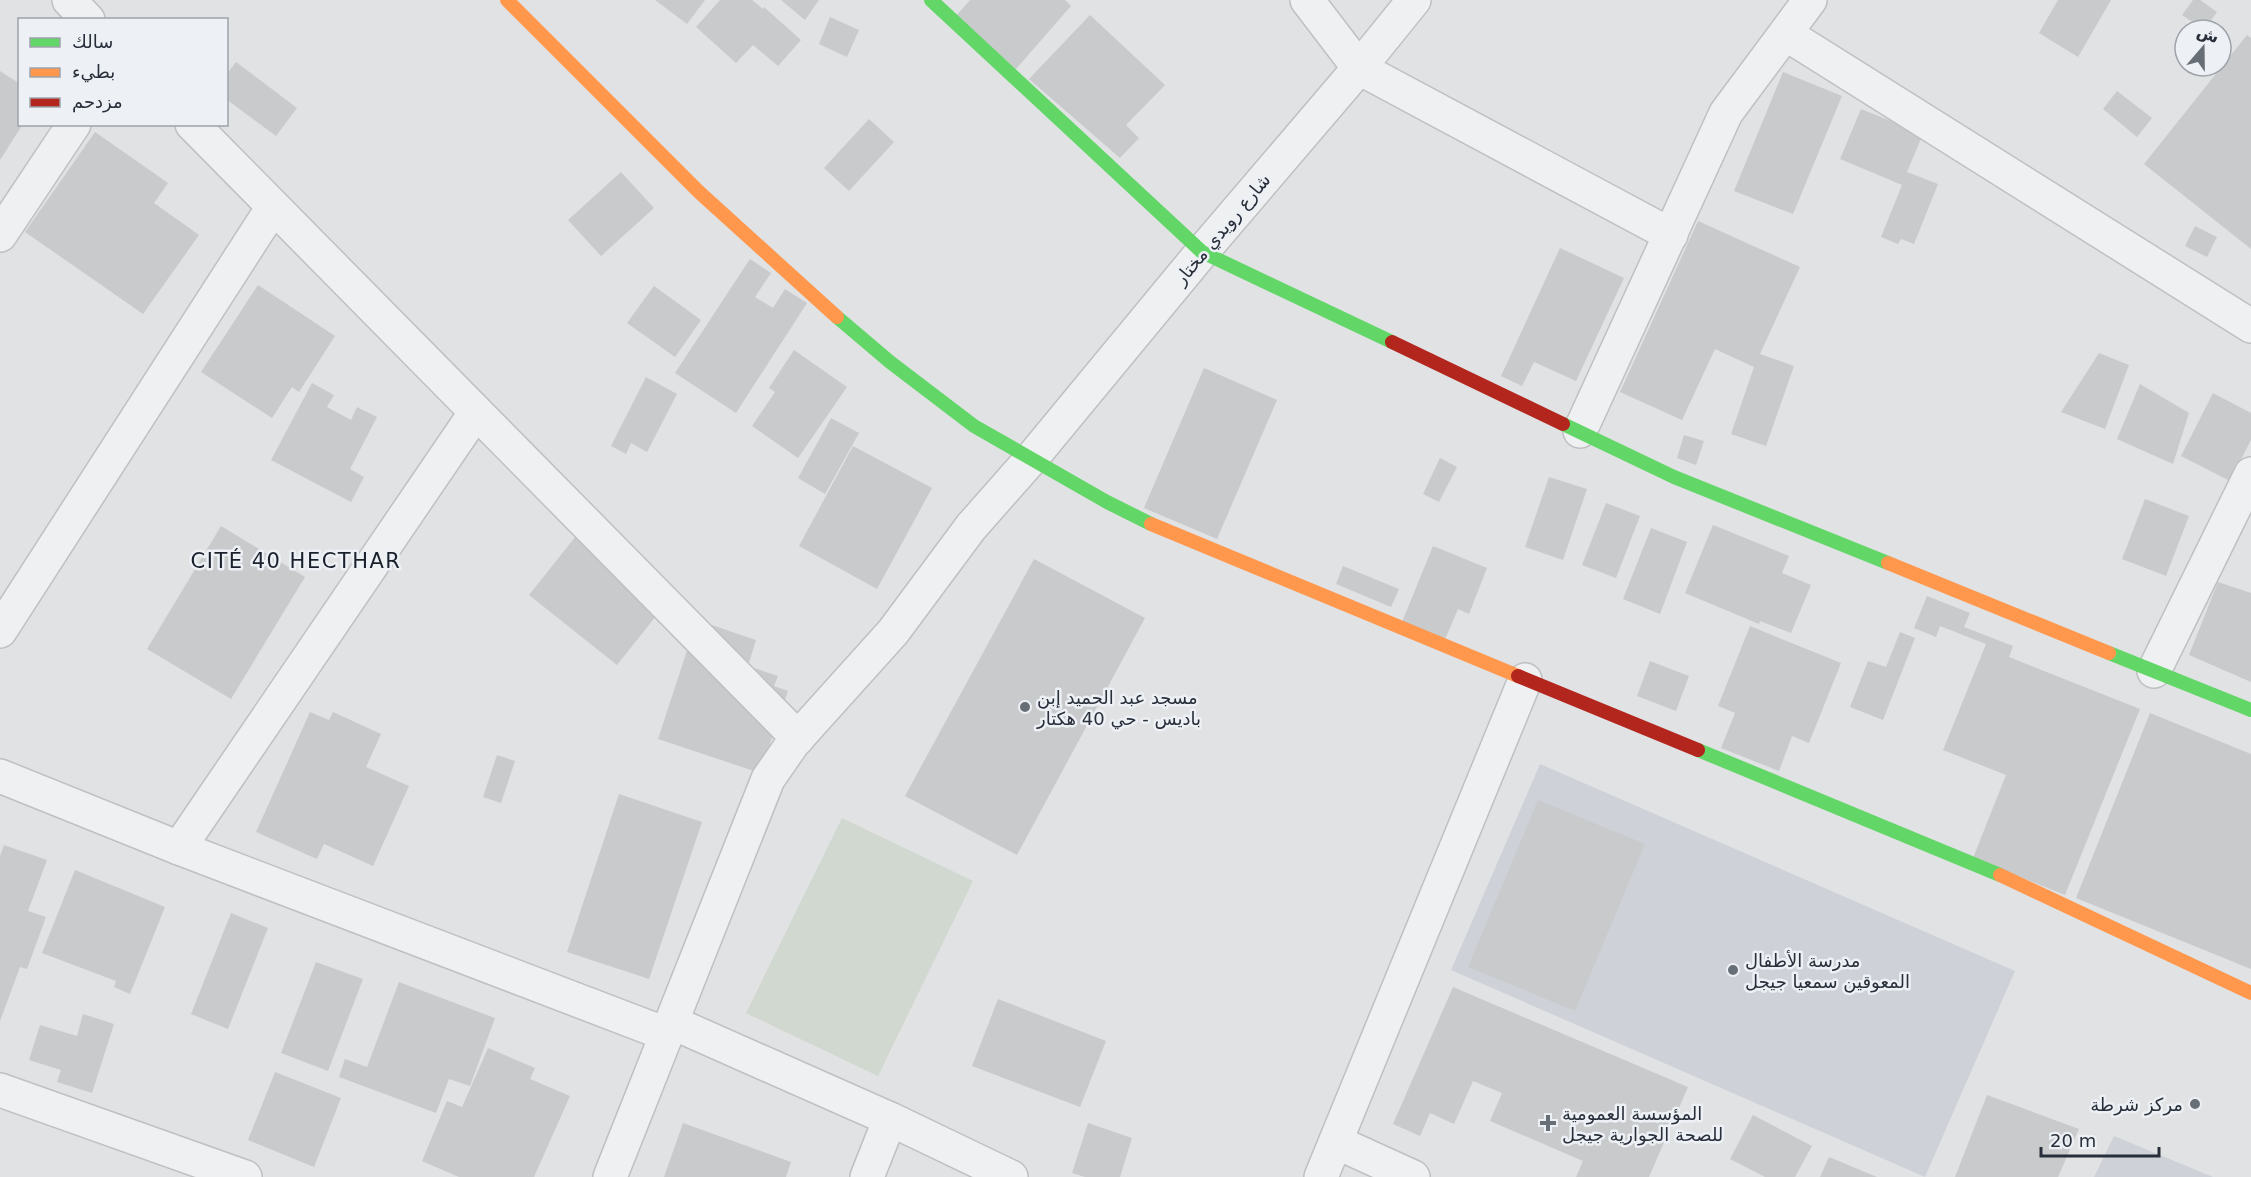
<svg xmlns="http://www.w3.org/2000/svg" width="2251" height="1177" viewBox="0 0 2251 1177" font-family="'DejaVu Sans',Vazirmatn,sans-serif">
  <style>
    .built { fill: #ced1d7 }
    .green { fill: #d1d8d0 }
    .building { fill: #c8cacc }
    .lines { fill: none; stroke-linecap: round; stroke-linejoin: round }
    .street-casing { stroke: #bec0c2; stroke-width: 36 }
    .street { stroke: #eff0f1; stroke-width: 33 }
    .fast { stroke: #63d668; stroke-width: 14 }
    .slow { stroke: #ff974d; stroke-width: 14 }
    .jam { stroke: #b3261e; stroke-width: 14 }
    .poi-dot { fill: #686e76; stroke: #edf0f4; stroke-width: 2 }
    .labels { text-anchor: middle; dominant-baseline: central; stroke-width: 5; stroke-linejoin: round; paint-order: stroke }
    .street-label { font-size: 18px; fill: #282f3b; stroke: #edf0f4 }
    .poi-label { font-size: 18px; fill: #282f3b; stroke: #edf0f4; text-anchor: start }
    .quarter-label { font-size: 21px; letter-spacing: 1.5px; fill: #1a212c; stroke: #edf0f4 }
  </style>
  <rect width="100%" height="100%" fill="#e0e2e4"/>
  <g class="built">
    <path d="M1540 764 2015 971 1925 1177 1451 970Z"/>
    <path d="M2114 1136 2213 1177H2094Z"/>
  </g>
  <path class="green" d="M842 818 973 881 878 1076 746 1013Z"/>
  <g class="building">
    <path d="M655 0H705L687 24Z"/>
    <path d="M720 0H752L763 9 764 7 801 40 778 66 753 45 736 63 696 27Z"/>
    <path d="M781 0H819L805 20Z"/>
    <path d="M970 0H1065L1071 6 1016 69 956 16Z"/>
    <path d="M2058 0H2111L2078 57 2039 33Z"/>
    <path d="M2193 0H2200L2217 12 2204 30 2182 15Z"/>
    <path d="M1090 15 1165 85 1126 125 1139 138 1120 158 1029 79Z"/>
    <path d="M830 17 859 30 847 57 819 44Z"/>
    <path d="M2247 35 2251 38V249L2144 164Z"/>
    <path d="M236 62 297 108 276 136 226 99V75Z"/>
    <path d="M0 71 20 84V124H23L0 160Z"/>
    <path d="M1783 72 1842 96 1793 214 1734 191Z"/>
    <path d="M2117 91 2152 118 2137 137 2103 109Z"/>
    <path d="M1861 109 1923 134 1907 172 1938 184 1914 244 1901 239 1898 244 1881 237 1902 185 1840 159Z"/>
    <path d="M869 119 894 142 849 191 824 168Z"/>
    <path d="M95 132 168 183 154 203 199 235 143 314 25 232Z"/>
    <path d="M621 172 654 208 601 256 568 220Z"/>
    <path d="M1698 221 1800 267 1760 354 1794 366 1766 446 1731 434 1754 367 1715 349 1682 420 1620 392Z"/>
    <path d="M2195 226 2217 237 2207 257 2185 246Z"/>
    <path d="M1560 248 1624 278 1576 381 1534 362 1522 386 1501 376Z"/>
    <path d="M750 259 771 273 755 297 773 308 785 289 807 303 736 413 675 373Z"/>
    <path d="M258 285 335 336 299 392 292 387 272 418 201 372Z"/>
    <path d="M654 286 701 320 675 357 627 323Z"/>
    <path d="M794 350 847 387 798 458 752 426 775 392 769 388Z"/>
    <path d="M2099 353 2129 365 2105 429 2061 412Z"/>
    <path d="M1204 368 1277 400 1217 539 1144 508Z"/>
    <path d="M646 377 677 394 647 452 631 443 626 454 611 446Z"/>
    <path d="M312 383 334 395 327 407 351 420 357 407 377 417 350 469 364 477 351 502 271 460Z"/>
    <path d="M2140 384 2189 413 2173 464 2117 439Z"/>
    <path d="M2213 393 2251 413V440L2230 481 2181 456Z"/>
    <path d="M831 418 859 433 825 494 798 478Z"/>
    <path d="M1684 435 1704 441 1696 465 1677 458Z"/>
    <path d="M853 446 932 488 877 589 799 546Z"/>
    <path d="M1440 458 1457 467 1439 502 1423 494Z"/>
    <path d="M1549 477 1587 489 1563 560 1525 547Z"/>
    <path d="M2145 499 2189 516 2166 576 2122 559Z"/>
    <path d="M1606 503 1640 516 1616 578 1582 565Z"/>
    <path d="M1713 525 1789 556 1782 573 1811 585 1791 633 1760 621 1759 624 1685 593Z"/>
    <path d="M221 526 305 577 231 699 147 649Z"/>
    <path d="M584 526 672 596 617 665 529 595Z"/>
    <path d="M1651 528 1687 542 1660 614 1623 599Z"/>
    <path d="M1433 546 1487 568 1469 614 1458 609 1443 644 1400 627Z"/>
    <path d="M1034 559 1145 618 1017 855 905 796Z"/>
    <path d="M1343 566 1399 589 1391 607 1336 584Z"/>
    <path d="M2218 582 2251 593V682L2189 655Z"/>
    <path d="M1927 596 1970 613 1964 627 2013 646 2009 657 2140 709 2065 895 1973 858 2006 775 1943 750 1986 644 1940 626 1936 637 1914 628Z"/>
    <path d="M697 620 756 640 748 666 778 676 774 686 788 691 760 773 658 739Z"/>
    <path d="M1750 626 1841 663 1809 743 1792 736 1779 771 1721 748 1735 713 1718 706Z"/>
    <path d="M1900 632 1915 638 1883 720 1850 707 1868 661 1886 667Z"/>
    <path d="M1650 661 1689 676 1676 711 1637 696Z"/>
    <path d="M310 712 329 720 333 712 381 734 366 767 409 786 373 866 324 844 317 859 256 832Z"/>
    <path d="M2150 713 2251 754V969L2076 898Z"/>
    <path d="M497 755 515 761 501 803 483 797Z"/>
    <path d="M619 794 702 822 649 979 567 952Z"/>
    <path d="M1538 800 1645 844 1575 1011 1468 967Z"/>
    <path d="M4 845 47 860 28 911 46 917 27 969 20 967 0 1021V856Z"/>
    <path d="M75 870 165 907 130 994 114 987 116 981 42 953Z"/>
    <path d="M231 913 268 928 228 1029 191 1014Z"/>
    <path d="M316 962 363 979 328 1071 281 1053Z"/>
    <path d="M399 982 495 1018 470 1086 449 1079 436 1113 339 1077 345 1059 367 1067Z"/>
    <path d="M1453 987 1688 1087 1649 1177H1576L1583 1161 1490 1121 1502 1093 1473 1081 1454 1124 1430 1113 1420 1136 1393 1124Z"/>
    <path d="M998 999 1106 1041 1080 1107 972 1066Z"/>
    <path d="M83 1014 114 1024 92 1093 57 1082 61 1070 29 1060 40 1025 77 1036Z"/>
    <path d="M488 1048 535 1068 530 1079 570 1096 534 1177H459L422 1161 447 1101 462 1107Z"/>
    <path d="M275 1072 341 1098 314 1167 248 1140Z"/>
    <path d="M1987 1095 2079 1129 2058 1177H1955Z"/>
    <path d="M1753 1115 1812 1146 1795 1177H1765L1730 1159Z"/>
    <path d="M683 1123 791 1162 786 1177H664Z"/>
    <path d="M1088 1123 1132 1138 1120 1177H1085L1072 1173Z"/>
    <path d="M1829 1157 1877 1177H1820Z"/>
  </g>
  <g class="lines">
    <g class="street-casing">
      <g id="street">
        <path d="M69 0 88 20"/>
        <path d="M1307 0 1359 68 1671 235"/>
        <path d="M1786 34 2251 326"/>
        <path d="M192 124 798 738"/>
        <path d="M0 235 74 124"/>
        <path d="M1580 431 1726 113 1810 0"/>
        <path d="M0 631 273 207"/>
        <path d="M2154 671 2251 474"/>
        <path d="M0 776 179 848 666 1034"/>
        <path d="M179 848 476 412"/>
        <path d="M671 1022 890 1119 1011 1177"/>
        <path d="M0 1090 245 1177"/>
        <path d="M1336 1142 1413 1177"/>
        <path d="M610 1177 768 779 793 743 893 632 971 527 1031 459 1202 252 1359 68 1414 0"/>
        <path d="M867 1177 890 1119"/>
        <path d="M1321 1177 1525 680"/>
      </g>
    </g>
    <use href="#street" class="street"/>
    <g class="fast">
      <path d="M931 0 1202 252 1392 342"/>
      <path d="M837 317 890 362 974 426 1107 502 1151 524"/>
      <path d="M1563 424 1674 477 1888 563"/>
      <path d="M2109 653 2251 710"/>
      <path d="M1698 750 2000 875"/>
    </g>
    <g class="slow">
      <path d="M507 0 699 192 837 317"/>
      <path d="M1151 524 1518 676"/>
      <path d="M1888 563 2109 653"/>
      <path d="M2000 875 2251 993"/>
    </g>
    <g class="jam">
      <path d="M1392 342 1563 424"/>
      <path d="M1518 676 1698 750"/>
    </g>
  </g>
  <g class="poi-dot">
    <circle cx="1025" cy="707" r="6"/>
    <circle cx="1733" cy="970" r="6"/>
    <circle cx="2195" cy="1104" r="6"/>
    <path d="M1545 1114h6v6h6v6h-6v6h-6v-6h-6v-6h6z"/>
  </g>
  <g class="labels">
    <g class="street-label">
      <text transform="translate(1222 229) rotate(-50)">شارع رويدي مختار</text>
    </g>
    <g class="poi-label">
      <text x="1037" y="697">مسجد عبد الحميد إبن<tspan x="1037" dy="21">باديس - حي 40 هكتار</tspan></text>
      <text x="1745" y="960">مدرسة الأطفال<tspan x="1745" dy="21">المعوقين سمعيا جيجل</tspan></text>
      <text x="2183" y="1104" text-anchor="end">مركز شرطة</text>
      <text x="1562" y="1113">المؤسسة العمومية<tspan x="1562" dy="21">للصحة الجوارية جيجل</tspan></text>
    </g>
    <g class="quarter-label">
      <text x="296" y="561">CITÉ 40 HECTHAR</text>
    </g>
  </g>
  <rect x="18" y="18" width="210" height="108" fill="#edf0f4" stroke="#9ea3aa" stroke-width="1.5"/>
  <rect x="30" y="38" width="30" height="9" fill="#63d668" stroke="#9ea3aa" stroke-width="1.5"/>
  <text x="72" y="48" font-size="18" fill="#282f3b">سالك</text>
  <rect x="30" y="68" width="30" height="9" fill="#ff974d" stroke="#9ea3aa" stroke-width="1.5"/>
  <text x="72" y="78" font-size="18" fill="#282f3b">بطيء</text>
  <rect x="30" y="98" width="30" height="9" fill="#b3261e" stroke="#9ea3aa" stroke-width="1.5"/>
  <text x="72" y="108" font-size="18" fill="#282f3b">مزدحم</text>
  <g transform="translate(2203 48) rotate(20)"><circle r="28" fill="#edf0f4" stroke="#9ea3aa" stroke-width="1.5"/>
  <path d="M0-4.5L10 22L0 15L-10 22Z" fill="#686e76"/>
  <text y="-9" font-size="16" font-weight="bold" text-anchor="middle" fill="#282f3b">ش</text>
  </g>
  <path d="M2041 1147v9h118v-9" fill="none" stroke="#282f3b" stroke-width="3"/>
  <text x="2050" y="1147" font-size="18" fill="#282f3b" stroke="#edf0f4" stroke-width="4.5" paint-order="stroke">20 m</text>
</svg>
